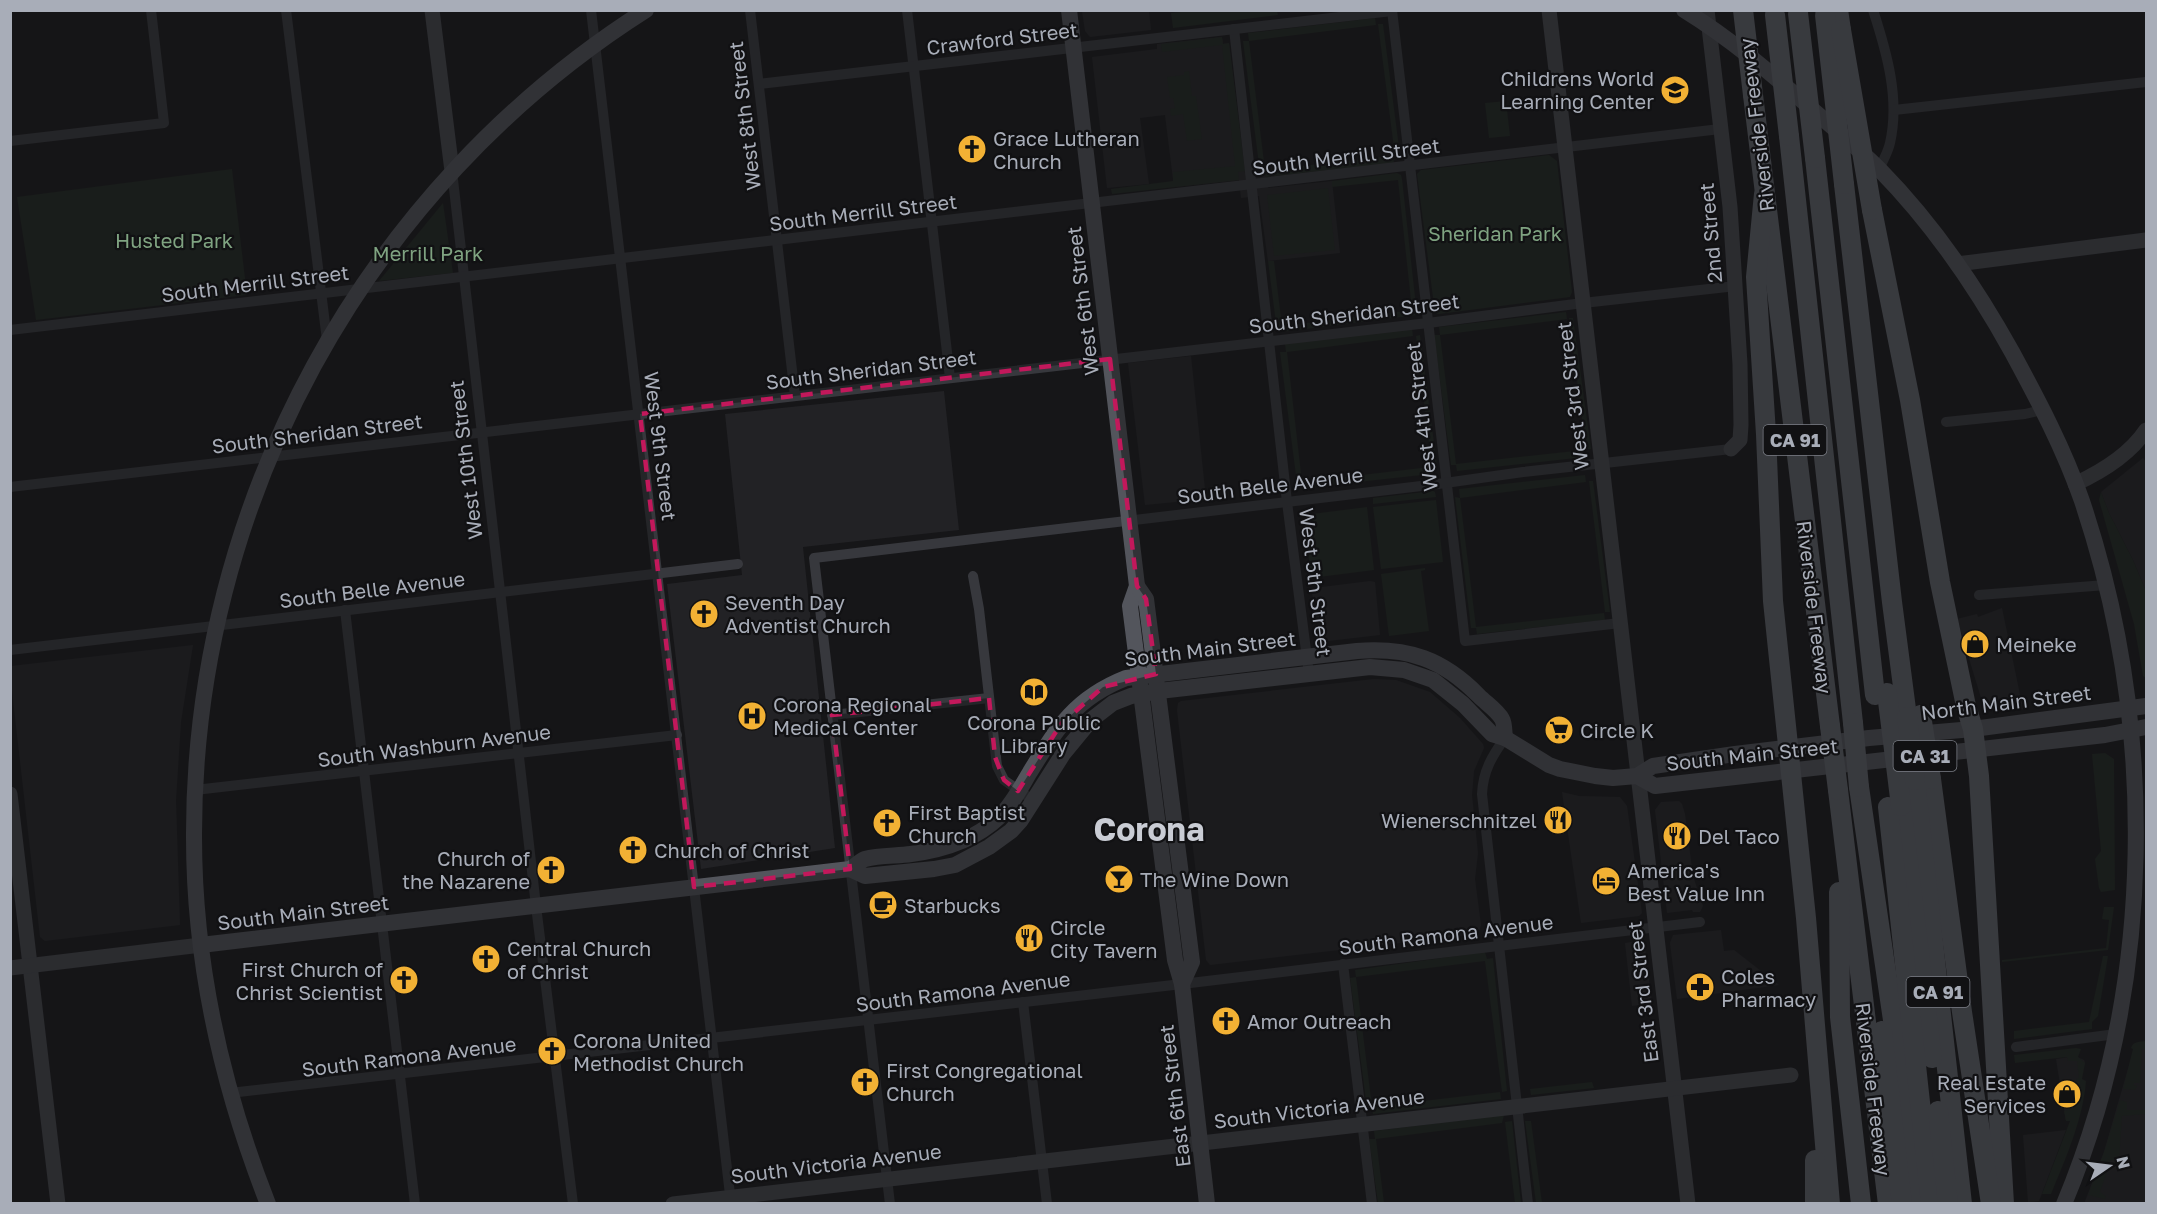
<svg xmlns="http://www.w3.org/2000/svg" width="2157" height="1214" viewBox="0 0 2157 1214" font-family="'Golos Text',sans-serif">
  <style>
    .built { fill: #222225 }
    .green { fill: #1e261f }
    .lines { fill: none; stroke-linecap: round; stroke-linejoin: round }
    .street { stroke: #37383d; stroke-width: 10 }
    .secondary { stroke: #45474d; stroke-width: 15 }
    .primary { stroke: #53555c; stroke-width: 16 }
    .highway { stroke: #63666e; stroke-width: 20 }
    .highway-bridge { stroke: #63666e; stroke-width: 20 }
    .marked { fill: none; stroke: #c2185b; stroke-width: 4.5; stroke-dasharray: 12 8; stroke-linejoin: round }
    .labels { text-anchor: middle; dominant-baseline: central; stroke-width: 4.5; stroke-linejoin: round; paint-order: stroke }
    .shield { fill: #111113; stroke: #7b7e86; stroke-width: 1.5 }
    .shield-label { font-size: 18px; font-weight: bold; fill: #a8adb8 }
    .street-label { font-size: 20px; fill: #a8adb8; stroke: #111113 }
    .poi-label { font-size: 20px; fill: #a8adb8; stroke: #111113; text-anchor: start }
    .park-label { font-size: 20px; fill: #7fa381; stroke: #111113 }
    .town-label { font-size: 32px; font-weight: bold; fill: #c9ccd4; stroke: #111113 }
  </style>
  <rect width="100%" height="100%" fill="#161618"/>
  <g class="built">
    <path d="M1082 11H1149L1151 30 1090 37 1085 31Z"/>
    <path d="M1222 37 1223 44 1229 43 1245 173 1265 171 1268 188 1332 181 1340 253 1268 261 1259 196 1241 198 1239 180 1174 187 1165 115 1140 118 1149 184 1107 188 1092 57 1157 49V44Z"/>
    <path d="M1191 356 1206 499 1145 505 1128 363Z"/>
    <path d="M944 391 959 530 803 547 835 848 701 869 667 584 742 575 725 414Z"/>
    <path d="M2143 458 2146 462V591L2133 560 2109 513 2101 492Z"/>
    <path d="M1370 581 1375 582 1380 635 1328 641 1323 640 1318 631 1312 592 1314 588Z"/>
    <path d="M2002 608 2023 709 1985 711 1957 619 1977 614 1978 617Z"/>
    <path d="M193 645 181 722 176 800 180 925 45 941 40 937 11 682V666Z"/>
    <path d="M1374 679 1396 680 1430 692 1460 718 1483 744 1484 748 1474 771 1472 795 1478 853 1475 879 1481 925 1478 934 1210 965 1206 960 1177 710 1178 703 1181 701Z"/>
    <path d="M1562 792 1579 796 1620 797 1627 806 1642 913 1639 916 1581 923Z"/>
    <path d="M1679 801 1682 804 1685 814 1693 876 1703 906 1700 912H1693L1692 910 1667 913 1655 810 1661 802Z"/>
    <path d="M1721 930 1724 951 1734 950 1779 985 1677 999 1670 943 1673 935Z"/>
    <path d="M1644 940 1652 1003 1632 1006 1625 943Z"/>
    <path d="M2134 1048 2146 1049V1203L2084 1204 2104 1152Z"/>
    <path d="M2075 1056 2084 1060 2085 1063 2066 1121 2056 1059Z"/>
    <path d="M2066 1130 2039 1201 2028 1202 2023 1135Z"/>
  </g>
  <g class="green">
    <path d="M1191 11H1277L1278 15 1173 28 1171 13Z"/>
    <path d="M1375 18 1376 25 1249 41 1265 170 1393 156 1394 163 1266 177 1265 171 1260 172 1243 41H1249L1248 33Z"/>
    <path d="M1378 24H1383L1400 155 1395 156Z"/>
    <path d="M1222 37 1223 44 1229 43 1245 171 1238 172 1239 180 1112 194 1111 189 1173 181V172L1235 166 1222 45 1162 52 1161 44Z"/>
    <path d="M1189 71 1192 96H1196L1202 139 1187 141 1183 114 1171 116 1170 109 1175 108 1173 98H1170L1167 77 1184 75V72Z"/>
    <path d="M1506 101 1510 136 1489 138 1485 103Z"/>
    <path d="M1549 155 1557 161 1572 292 1570 297 1439 314 1435 313 1417 174 1421 170Z"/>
    <path d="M232 169 247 295 36 320 17 197Z"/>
    <path d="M1397 173 1401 175 1402 179 1417 315 1282 332 1277 331 1268 261H1274L1282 326 1412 310 1398 180 1332 187V181Z"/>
    <path d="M1328 188 1335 250 1274 256 1267 195Z"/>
    <path d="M443 203 453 273 379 281Z"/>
    <path d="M1566 312 1567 319 1440 335 1456 464 1584 450 1585 457 1457 471 1456 465H1451L1434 335H1440L1439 327Z"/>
    <path d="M1569 318H1573L1591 449H1586Z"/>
    <path d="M1412 329 1413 336 1287 352 1302 482 1430 467 1431 474 1303 488 1302 482 1297 483 1280 352H1286L1285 344Z"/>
    <path d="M1420 335 1437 466 1432 467 1416 336Z"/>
    <path d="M1585 475 1586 482 1460 498 1476 627 1604 613 1605 620 1477 634 1476 628H1471L1455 497 1460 498 1459 489Z"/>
    <path d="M1589 481H1593L1610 612H1605Z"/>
    <path d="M1433 491 1435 492 1436 497 1373 504V498Z"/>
    <path d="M2101 492 2109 513 2133 560 2146 591V678L2143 676 2134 624 2099 500Z"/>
    <path d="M1436 500 1443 562 1381 569 1373 507Z"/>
    <path d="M1367 507 1374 570 1311 578 1304 515Z"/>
    <path d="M1425 568V570L1421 571 1429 631 1389 636 1381 574Z"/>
    <path d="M2105 753 2114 759V763L2115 890 2101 892 2099 888 2095 859 2101 851 2092 754Z"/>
    <path d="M2104 907H2114L2108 950 2002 962V960L2106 948 2109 920 2102 919Z"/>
    <path d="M1485 952 1487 959 1493 958 1507 1091 1502 1092 1485 961 1356 977 1372 1107 1500 1092 1501 1099 1373 1114 1372 1108H1367L1350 978 1356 977 1355 970Z"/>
    <path d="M2103 956H2108L2098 1016 2092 1022V1029L2014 1039V1031L2089 1022Z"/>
    <path d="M2146 1041V1049H2142L2140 1083H2134V1085L2137 1086 2135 1090 2123 1089 2133 1049 2131 1048C2133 1041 2140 1042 2146 1041Z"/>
    <path d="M2076 1048 2081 1049 2078 1057 2085 1063 2082 1079 2086 1081C2083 1119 2066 1158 2051 1194H2042L2070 1121H2066L2064 1111 2068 1110 2067 1103H2070V1098L2073 1097 2072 1091H2075L2074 1086 2077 1085 2076 1079 2079 1078 2077 1061H2068L2067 1057 2015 1063 2014 1055Z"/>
    <path d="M1592 1082 1594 1088 1531 1095 1530 1089Z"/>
    <path d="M2120 1100 2127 1102V1110H2146V1114L2122 1116 2119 1162 2111 1160 2100 1192 2106 1196 2105 1199 2088 1195 2104 1152Z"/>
    <path d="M1504 1115 1502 1123 1376 1139 1384 1203H1378L1369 1139H1375L1374 1131Z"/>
    <path d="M1512 1121 1521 1203H1515L1505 1122Z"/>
    <path d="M1525 1121H1531L1542 1203H1536Z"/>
  </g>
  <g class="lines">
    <g class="street">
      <path d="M286 10 327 340"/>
      <path d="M591 10 731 1203"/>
      <path d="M750 10 795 396"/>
      <path d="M907 10 950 378"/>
      <path d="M1392 10 1465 641 1620 623"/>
      <path d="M1873 10C1887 53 1900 99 1890 143 1888 152 1883 161 1879 169"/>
      <path d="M1234 29 1287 502 1309 674"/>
      <path d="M759 84 1392 11"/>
      <path d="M1894 110 2146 82"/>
      <path d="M10 141 164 123 151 10"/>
      <path d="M452 171 536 906 573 1204"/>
      <path d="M10 330 1720 129"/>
      <path d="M1946 422 2025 414 2042 410"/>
      <path d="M10 487 1428 323 1583 303 1736 286"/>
      <path d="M973 576 979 609 997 766 1004 780 1034 801"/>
      <path d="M1979 595 2106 585"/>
      <path d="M345 610 415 1204"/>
      <path d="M10 650 738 564"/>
      <path d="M832 715 989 698"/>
      <path d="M1505 738C1492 756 1483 771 1482 794L1528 1204"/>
      <path d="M195 790 677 735"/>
      <path d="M1343 964 1372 1204"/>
      <path d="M1023 1002 1047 1204"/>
      <path d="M2016 1047 2116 1034"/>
      <path d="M230 1093 1182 984 1700 922"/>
      <path d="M890 1204 814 558 1438 484 1523 472 1731 449"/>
    </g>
    <g class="secondary">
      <path d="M432 10 452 171"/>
      <path d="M1549 10 1688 1204"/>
      <path d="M1707 10 1730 207 1740 364 1741 425 1740 440 1731 449"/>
      <path d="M1957 264 2146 240"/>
      <path d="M2075 484C2101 472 2130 454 2146 430"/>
      <path d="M10 794 58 1204"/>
      <path d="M10 968 201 945"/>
      <path d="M673 1204 1791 1075"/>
    </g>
    <g class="primary">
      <path d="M1069 10 1137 586 1130 606 1175 960 1182 984 1207 1204"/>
      <path d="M1684 10C1731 39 1772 74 1814 111 1836 130 1859 149 1880 170 1932 223 1976 287 2012 352 2038 400 2064 449 2082 501 2157 725 2156 984 2064 1204"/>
      <path d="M1137 586 1146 599 1192 962 1182 984"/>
      <path d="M1637 776 1655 786 2105 735 2146 727"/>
      <path d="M850 869 865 876 934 869 955 865 989 847 1011 831 1021 820 1063 754 1091 720 1113 703 1131 696 1159 691 1370 667 1404 670 1433 680 1463 704 1492 734 1505 738 1549 765 1560 769 1595 776 1613 778 1637 776 1653 766 1735 754 1869 738 1973 729 2146 706"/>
      <path d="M201 945 850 869C855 866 860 861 865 859 879 855 897 856 911 854 943 850 975 840 999 817 1012 805 1021 787 1030 772 1057 728 1075 698 1126 678L1357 651C1408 647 1443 659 1479 696 1486 703 1498 711 1502 719 1505 724 1504 733 1505 738"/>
      <path d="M268 1204C222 1087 194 963 194 837 193 504 364 189 646 10"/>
    </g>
    <g class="highway">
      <path d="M1838 10 1841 30"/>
      <path d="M1753 95 1830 726"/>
      <path d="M1789 136 1853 723"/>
      <path d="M1815 158 1875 695"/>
      <path d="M1844 184 1892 602 1907 717"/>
      <path d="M1764 194 1756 277 1766 434 1773 601 1806 918 1830 1204"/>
      <path d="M1872 210 1910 400 1940 582 1966 706 1973 729 1979 776 2004 1204"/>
      <path d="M1931 779 1962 1012 1991 1204"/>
      <path d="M1915 780 1962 1204"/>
      <path d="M1859 787 1899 1061 1917 1204"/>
      <path d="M1838 790 1888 1204"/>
      <path d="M1901 806 1932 1058"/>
      <path d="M1888 807 1931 1204"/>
      <path d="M1839 892 1840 1017 1861 1204"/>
      <path d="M1882 1031 1902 1204"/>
      <path d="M1938 1111 1948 1204"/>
      <path d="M1815 1160V1204"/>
    </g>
    <g class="highway-bridge">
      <path d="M1743 10 1753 95"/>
      <path d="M1798 13 1815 158"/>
      <path d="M1775 15 1789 136"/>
      <path d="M1825 15 1844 184"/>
      <path d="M1841 30 1872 210"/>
      <path d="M1887 693 1901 806"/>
      <path d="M1921 715 1931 779"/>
      <path d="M1907 717 1915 780"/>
      <path d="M1853 723 1859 787"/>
      <path d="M1830 726 1838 790"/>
    </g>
  </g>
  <path d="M0 0H2157V1214H0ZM1110 359 1137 586 1146 599 1156 674 1103 687 1061 724 1018 791 1004 780 995 757 989 698 832 715 850 869 694 887 640 414Z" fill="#161618" fill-opacity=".55" fill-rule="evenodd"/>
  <path class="marked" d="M1110 359 1137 586 1146 599 1156 674 1103 687 1061 724 1018 791 1004 780 995 757 989 698 832 715 850 869 694 887 640 414Z"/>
  <defs>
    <g id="school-disc" transform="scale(1.5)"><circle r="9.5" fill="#f2b134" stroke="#111113"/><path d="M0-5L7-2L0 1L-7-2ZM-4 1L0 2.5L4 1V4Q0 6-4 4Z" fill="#111"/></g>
    <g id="church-disc" transform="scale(1.5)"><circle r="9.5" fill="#f2b134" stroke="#111113"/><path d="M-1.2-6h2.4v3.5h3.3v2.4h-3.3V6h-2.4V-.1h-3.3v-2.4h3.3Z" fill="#111"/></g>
    <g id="shop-disc" transform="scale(1.5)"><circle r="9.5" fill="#f2b134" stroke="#111113"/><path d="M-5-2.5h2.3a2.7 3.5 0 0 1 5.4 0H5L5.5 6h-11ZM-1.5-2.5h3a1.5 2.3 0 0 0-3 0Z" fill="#111"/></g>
    <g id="library-disc" transform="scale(1.5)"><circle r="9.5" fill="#f2b134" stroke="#111113"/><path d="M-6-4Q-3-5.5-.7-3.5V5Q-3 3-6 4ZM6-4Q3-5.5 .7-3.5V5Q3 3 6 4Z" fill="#111"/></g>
    <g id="hospital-disc" transform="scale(1.5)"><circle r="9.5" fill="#f2b134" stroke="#111113"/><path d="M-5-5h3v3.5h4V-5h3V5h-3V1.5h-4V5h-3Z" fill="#111"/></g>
    <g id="supermarket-disc" transform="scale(1.5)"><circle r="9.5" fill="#f2b134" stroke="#111113"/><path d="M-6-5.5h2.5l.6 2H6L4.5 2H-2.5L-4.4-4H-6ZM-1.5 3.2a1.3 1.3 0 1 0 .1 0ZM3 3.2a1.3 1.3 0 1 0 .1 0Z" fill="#111"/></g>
    <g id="restaurant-disc" transform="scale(1.5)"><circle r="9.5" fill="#f2b134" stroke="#111113"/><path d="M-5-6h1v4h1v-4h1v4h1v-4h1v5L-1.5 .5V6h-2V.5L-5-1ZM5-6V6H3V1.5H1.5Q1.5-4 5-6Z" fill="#111"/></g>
    <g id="bar-disc" transform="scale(1.5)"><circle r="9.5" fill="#f2b134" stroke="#111113"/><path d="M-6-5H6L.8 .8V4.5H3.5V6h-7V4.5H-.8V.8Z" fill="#111"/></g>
    <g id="hotel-disc" transform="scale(1.5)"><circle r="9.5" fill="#f2b134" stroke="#111113"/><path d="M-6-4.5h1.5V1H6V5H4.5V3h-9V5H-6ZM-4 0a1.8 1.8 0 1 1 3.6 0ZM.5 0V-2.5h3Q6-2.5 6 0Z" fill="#111"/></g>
    <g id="cafe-disc" transform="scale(1.5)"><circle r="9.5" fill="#f2b134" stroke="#111113"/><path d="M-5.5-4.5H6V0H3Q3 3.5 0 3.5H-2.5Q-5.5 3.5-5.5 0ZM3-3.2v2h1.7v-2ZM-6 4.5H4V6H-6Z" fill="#111"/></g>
    <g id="pharmacy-disc" transform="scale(1.5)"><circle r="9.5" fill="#f2b134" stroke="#111113"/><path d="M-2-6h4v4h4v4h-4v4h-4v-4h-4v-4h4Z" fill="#111"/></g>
  </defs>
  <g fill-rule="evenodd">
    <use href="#school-disc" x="1675" y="90"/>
    <use href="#church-disc" x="972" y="149"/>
    <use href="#church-disc" x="704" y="614"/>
    <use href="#shop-disc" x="1975" y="644"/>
    <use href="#library-disc" x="1034" y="692"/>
    <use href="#hospital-disc" x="752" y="716"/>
    <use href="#supermarket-disc" x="1559" y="730"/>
    <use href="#restaurant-disc" x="1558" y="820"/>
    <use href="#church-disc" x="887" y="823"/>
    <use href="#restaurant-disc" x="1677" y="836"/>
    <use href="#church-disc" x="633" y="850"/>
    <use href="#church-disc" x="551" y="870"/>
    <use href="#bar-disc" x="1119" y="879"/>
    <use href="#hotel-disc" x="1606" y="881"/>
    <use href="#cafe-disc" x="883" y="905"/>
    <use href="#restaurant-disc" x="1029" y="938"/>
    <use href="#church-disc" x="486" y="959"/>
    <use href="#church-disc" x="404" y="980"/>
    <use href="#pharmacy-disc" x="1700" y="987"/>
    <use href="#church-disc" x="1226" y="1021"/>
    <use href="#church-disc" x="552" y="1051"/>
    <use href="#church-disc" x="865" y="1082"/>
    <use href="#shop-disc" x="2067" y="1094"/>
  </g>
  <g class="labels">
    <g class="shield">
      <rect x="1763.5" y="425" width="63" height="30" rx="4.5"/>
      <rect x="1893.5" y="741" width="63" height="30" rx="4.5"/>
      <rect x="1906.5" y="977" width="63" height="30" rx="4.5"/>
    </g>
    <g class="shield-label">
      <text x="1795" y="440">CA 91</text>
      <text x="1925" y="756">CA 31</text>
      <text x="1938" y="992">CA 91</text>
    </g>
    <g class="street-label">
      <text transform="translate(1002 38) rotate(-7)">Crawford Street</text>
      <text transform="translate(744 116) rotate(-97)">West 8th Street</text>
      <text transform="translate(1756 125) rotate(-97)">Riverside Freeway</text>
      <text transform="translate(1346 156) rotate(-7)">South Merrill Street</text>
      <text transform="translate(863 212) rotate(-7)">South Merrill Street</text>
      <text transform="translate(1710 233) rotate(-95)">2nd Street</text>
      <text transform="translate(255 283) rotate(-7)">South Merrill Street</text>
      <text transform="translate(1082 301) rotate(-97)">West 6th Street</text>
      <text transform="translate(1354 313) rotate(-7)">South Sheridan Street</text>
      <text transform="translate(871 369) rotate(-7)">South Sheridan Street</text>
      <text transform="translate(1572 396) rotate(-97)">West 3rd Street</text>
      <text transform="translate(1421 417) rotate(-97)">West 4th Street</text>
      <text transform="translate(317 433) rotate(-7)">South Sheridan Street</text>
      <text transform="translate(661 446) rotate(83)">West 9th Street</text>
      <text transform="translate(465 460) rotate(-97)">West 10th Street</text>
      <text transform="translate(1270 485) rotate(-7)">South Belle Avenue</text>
      <text transform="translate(1316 582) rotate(83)">West 5th Street</text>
      <text transform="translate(372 589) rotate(-7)">South Belle Avenue</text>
      <text transform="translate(1815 607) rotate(83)">Riverside Freeway</text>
      <text transform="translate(1210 648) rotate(-7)">South Main Street</text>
      <text transform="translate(2006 702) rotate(-7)">North Main Street</text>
      <text transform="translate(434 745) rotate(-7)">South Washburn Avenue</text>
      <text transform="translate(1752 754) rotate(-6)">South Main Street</text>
      <text transform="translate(303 912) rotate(-7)">South Main Street</text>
      <text transform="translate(1446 934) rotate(-7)">South Ramona Avenue</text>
      <text transform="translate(963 991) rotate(-7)">South Ramona Avenue</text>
      <text transform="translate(1642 992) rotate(-97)">East 3rd Street</text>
      <text transform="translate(409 1056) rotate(-7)">South Ramona Avenue</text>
      <text transform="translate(1874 1089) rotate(83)">Riverside Freeway</text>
      <text transform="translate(1174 1096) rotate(-97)">East 6th Street</text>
      <text transform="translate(1319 1108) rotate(-7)">South Victoria Avenue</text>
      <text transform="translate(836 1163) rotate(-7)">South Victoria Avenue</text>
    </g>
    <g class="poi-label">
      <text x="1654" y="78" text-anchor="end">Childrens World<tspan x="1654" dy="23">Learning Center</tspan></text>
      <text x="993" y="138">Grace Lutheran<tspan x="993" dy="23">Church</tspan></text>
      <text x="725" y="602">Seventh Day<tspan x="725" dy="23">Adventist Church</tspan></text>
      <text x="1996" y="644">Meineke</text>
      <text x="773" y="704">Corona Regional<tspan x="773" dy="23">Medical Center</tspan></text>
      <text x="1034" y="722" text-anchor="middle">Corona Public<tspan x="1034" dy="23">Library</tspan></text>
      <text x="1580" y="730">Circle K</text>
      <text x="908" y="812">First Baptist<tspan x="908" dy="23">Church</tspan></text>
      <text x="1537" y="820" text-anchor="end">Wienerschnitzel</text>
      <text x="1698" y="836">Del Taco</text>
      <text x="654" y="850">Church of Christ</text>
      <text x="530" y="858" text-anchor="end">Church of<tspan x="530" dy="23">the Nazarene</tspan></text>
      <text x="1627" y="870">America's<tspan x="1627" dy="23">Best Value Inn</tspan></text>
      <text x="1140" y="879">The Wine Down</text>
      <text x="904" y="905">Starbucks</text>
      <text x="1050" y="927">Circle<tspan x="1050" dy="23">City Tavern</tspan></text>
      <text x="507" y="948">Central Church<tspan x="507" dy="23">of Christ</tspan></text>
      <text x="383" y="969" text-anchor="end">First Church of<tspan x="383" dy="23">Christ Scientist</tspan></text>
      <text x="1721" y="976">Coles<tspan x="1721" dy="23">Pharmacy</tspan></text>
      <text x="1247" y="1021">Amor Outreach</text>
      <text x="573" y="1040">Corona United<tspan x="573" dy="23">Methodist Church</tspan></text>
      <text x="886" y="1070">First Congregational<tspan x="886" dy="23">Church</tspan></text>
      <text x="2046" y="1082" text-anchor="end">Real Estate<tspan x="2046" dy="23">Services</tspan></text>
    </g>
    <g class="park-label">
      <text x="1495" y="233">Sheridan Park</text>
      <text x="174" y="240">Husted Park</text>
      <text x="428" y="253">Merrill Park</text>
    </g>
    <g class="town-label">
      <text x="1149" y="829">Corona</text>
    </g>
  </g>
  <rect width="2157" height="1214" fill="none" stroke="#a8adb8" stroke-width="24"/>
  <g transform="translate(2109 1166) rotate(76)" stroke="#111113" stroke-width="4.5" paint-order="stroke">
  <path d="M0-4.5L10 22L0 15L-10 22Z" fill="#a8adb8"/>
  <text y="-9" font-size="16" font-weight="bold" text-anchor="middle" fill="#a8adb8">N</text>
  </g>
</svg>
